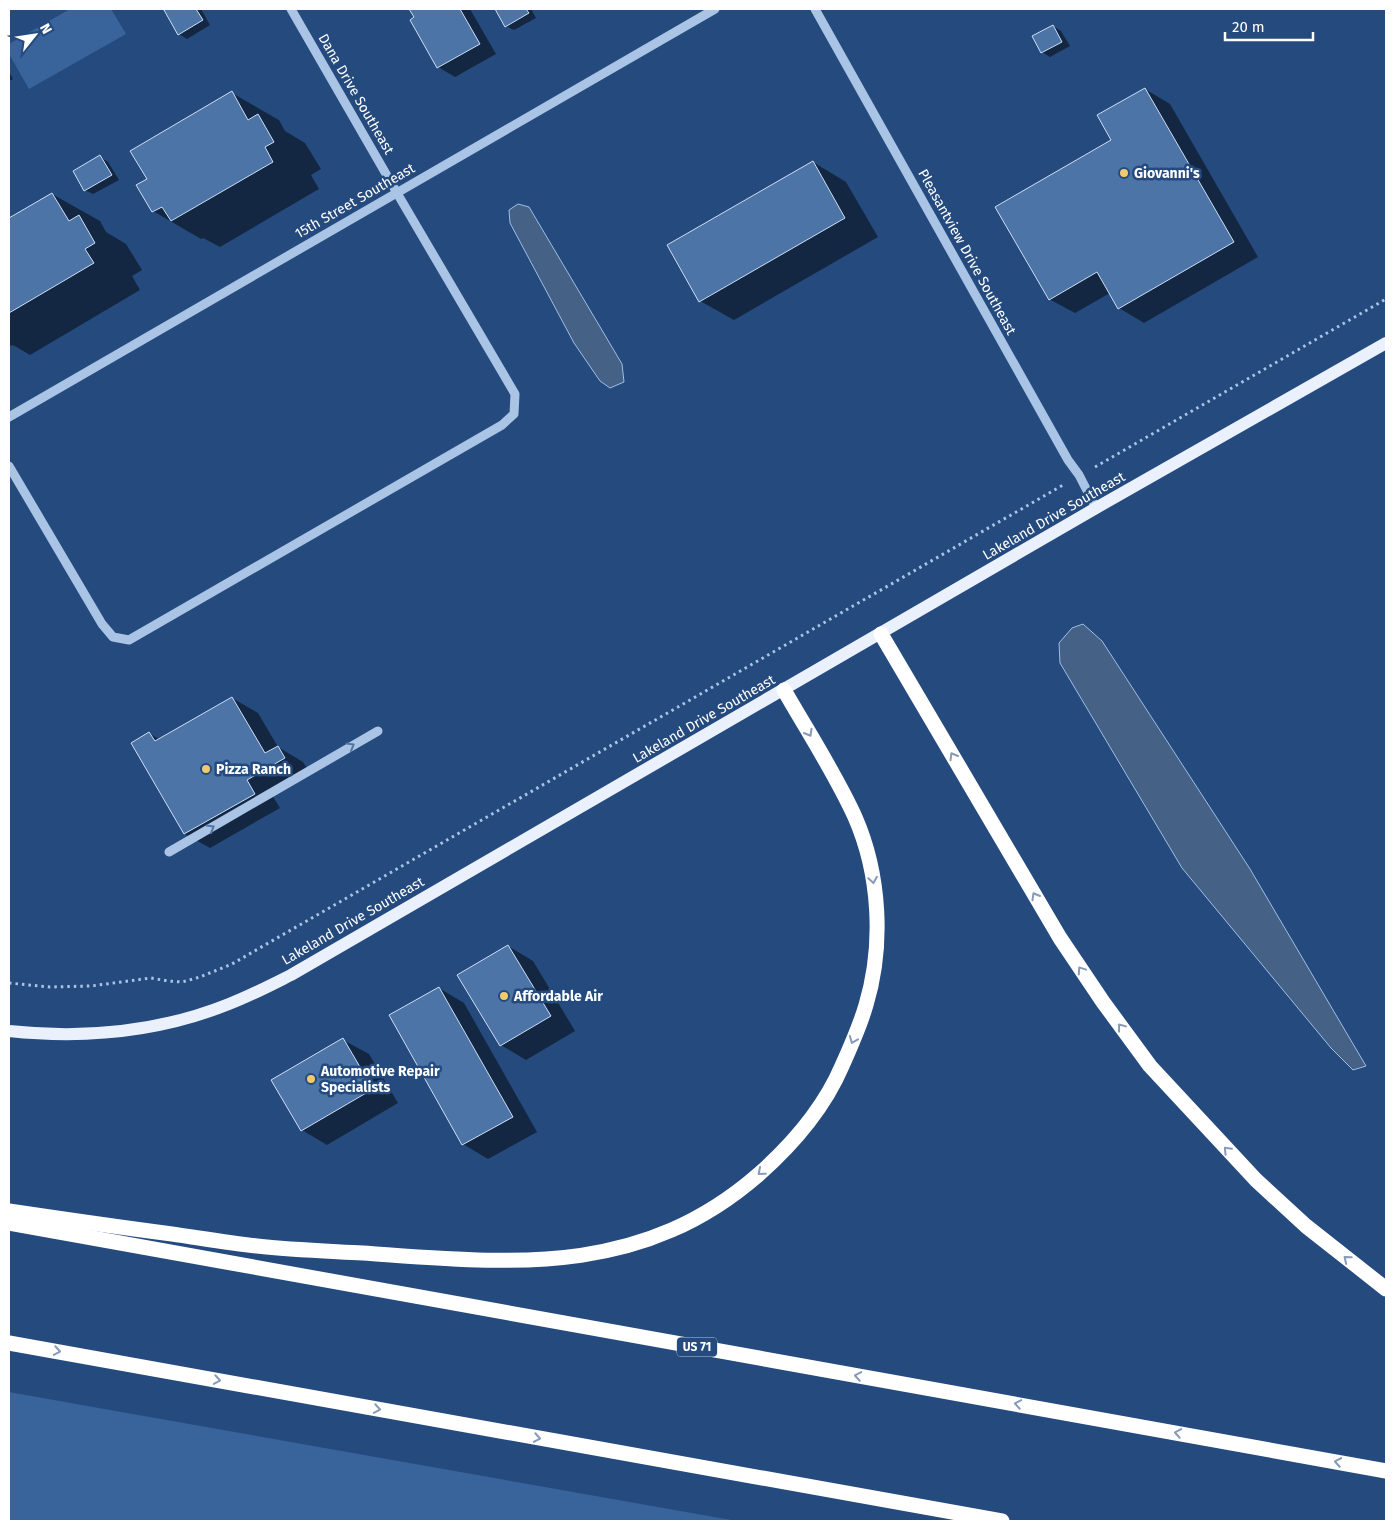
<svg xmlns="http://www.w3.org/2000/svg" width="1395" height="1530" viewBox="0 0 1395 1530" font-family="'Fira Sans',sans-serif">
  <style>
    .green { fill: #38649b }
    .water { fill: #456186; stroke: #9ebfe6 }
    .shadow { fill: #0007 }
    .building { fill: #4d74a6; stroke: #cddef4 }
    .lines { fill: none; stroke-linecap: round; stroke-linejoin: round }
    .path { stroke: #a9c4e5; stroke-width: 3; stroke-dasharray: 2.5 4; stroke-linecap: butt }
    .minor { stroke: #a9c4e5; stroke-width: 9 }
    .major { stroke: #eaf1fd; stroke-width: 12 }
    .highway { stroke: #fff; stroke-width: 15 }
    .oneway { stroke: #879bb8 }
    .oneway2 { stroke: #5375a2 }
    .poi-dot { fill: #efcb6e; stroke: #244a7e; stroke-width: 2 }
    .labels { text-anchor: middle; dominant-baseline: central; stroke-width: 5; stroke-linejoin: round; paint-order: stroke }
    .shield { fill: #244a7e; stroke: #bdc9d8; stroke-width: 1 }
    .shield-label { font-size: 12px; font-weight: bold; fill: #fff }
    .street-label { font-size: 14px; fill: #fff; stroke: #244a7e }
    .poi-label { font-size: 14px; font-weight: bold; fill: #fff; stroke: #244a7e; text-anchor: start }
  </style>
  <rect width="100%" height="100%" fill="#244a7e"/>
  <g class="green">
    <path d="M70 9H111L126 34 29 89 9 54V44Z"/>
    <path d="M9 1392 110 1410 737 1521H9Z"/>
  </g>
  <g class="water">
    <path d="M518 204 529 207 622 364 624 382 610 388 600 381 574 343 510 223 509 210Z"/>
    <path d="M1083 624 1102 641 1250 869 1366 1066 1353 1070 1331 1048 1182 868 1060 663 1059 643 1072 628Z"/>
  </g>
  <g class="shadow">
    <path d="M169 9H201L210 25 187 39 179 34 166 11Z"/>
    <path d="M411 9H470L496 54 455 77 438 67Z"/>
    <path d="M496 9H531L536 18 514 30 506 26Z"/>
    <path d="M1053 26 1061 31 1070 46 1050 57 1042 52Z"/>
    <path d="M9 72 13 79 9 81Z"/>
    <path d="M1145 89 1170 104 1258 257 1144 323 1119 308 1110 293 1075 313 1049 299Z"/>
    <path d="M232 93 279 120 285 131 305 143 321 169 311 175 319 189 220 247 203 238 201 239 153 211 138 185 148 179Z"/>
    <path d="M100 157 108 162 119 180 93 194 85 190Z"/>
    <path d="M813 162 846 182 878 237 734 320 700 301Z"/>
    <path d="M52 194 100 221 106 232 126 244 142 270 132 276 140 290 30 355 13 345 11 346 9 345V220Z"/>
    <path d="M232 698 258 713 278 747 303 762 310 773 272 795 280 808 210 848 185 834 149 733 160 740Z"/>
    <path d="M508 946 533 961 575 1031 526 1060 501 1045Z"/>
    <path d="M439 988 464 1003 537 1132 488 1159 463 1144 391 1016Z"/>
    <path d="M343 1040 369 1054 398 1103 327 1145 302 1130Z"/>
  </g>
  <g class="building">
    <path d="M167 9H196L203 20 178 35 164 10Z"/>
    <path d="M409 9H460L480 44 437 68 410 20 414 17Z"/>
    <path d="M495 9H526L529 13 505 27Z"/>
    <path d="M1053 25 1062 42 1041 53 1032 36Z"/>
    <path d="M1145 88 1234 242 1118 309 1097 272 1049 300 995 207 1111 140 1097 115Z"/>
    <path d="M232 91 248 120 258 114 274 142 265 147 273 162 171 221 162 207 152 212 136 185 147 179 130 151Z"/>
    <path d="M100 155 112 175 84 191 73 171Z"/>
    <path d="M813 161 845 218 699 302 667 245Z"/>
    <path d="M52 193 69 221 79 215 95 243 85 249 94 263 9 313V218Z"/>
    <path d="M232 697 265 753 278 746 285 758 247 780 255 794 184 834 131 743 149 732 155 741Z"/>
    <path d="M508 945 551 1016 500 1046 457 975Z"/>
    <path d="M439 987 513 1117 462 1145 389 1015Z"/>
    <path d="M343 1038 373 1089 301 1131 271 1080Z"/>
  </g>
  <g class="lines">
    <g class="path">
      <path d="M1095 467 1386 299"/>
      <path d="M9 983 50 987 91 986 151 978 168 981 182 982 200 977 232 964 1063 485"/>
    </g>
    <g class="minor">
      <path d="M815 9 1068 460 1079 475 1096 508"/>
      <path d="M9 417 715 9"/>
      <path d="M9 466 102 624 113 637 129 640 502 425 514 414 515 394 397 193 291 9"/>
      <path d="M169 852 378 731"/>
    </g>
    <path class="major" d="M9 1031C84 1039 159 1032 229 1004 250 996 271 985 291 975L1096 508 1386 343"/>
    <g class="highway">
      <path d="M881 634 1060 938 1103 1002 1150 1066 1256 1180 1306 1226 1386 1289"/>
      <path d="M9 1211C63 1219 118 1227 172 1234 200 1238 229 1243 257 1246 292 1250 327 1251 363 1253 508 1263 638 1279 758 1175 792 1145 824 1108 842 1066 851 1046 860 1026 866 1005 884 945 880 874 855 817 835 773 808 732 784 690"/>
      <path d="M9 1223 1386 1471"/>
      <path d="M9 1343 1002 1521"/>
    </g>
  </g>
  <defs><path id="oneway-chevron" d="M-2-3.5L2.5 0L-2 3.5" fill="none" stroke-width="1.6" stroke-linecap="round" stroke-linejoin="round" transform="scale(1.25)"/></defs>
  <g class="oneway">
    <use href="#oneway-chevron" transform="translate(809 733) rotate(60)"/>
    <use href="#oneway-chevron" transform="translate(953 756) rotate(-120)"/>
    <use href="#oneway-chevron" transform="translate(873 880) rotate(81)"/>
    <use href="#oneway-chevron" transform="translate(1035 896) rotate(-120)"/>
    <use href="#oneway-chevron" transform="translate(1081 970) rotate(-124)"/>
    <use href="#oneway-chevron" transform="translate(1121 1027) rotate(-127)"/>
    <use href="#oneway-chevron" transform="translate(853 1040) rotate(112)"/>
    <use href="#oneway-chevron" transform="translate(1227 1150) rotate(-134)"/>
    <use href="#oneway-chevron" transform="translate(761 1172) rotate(139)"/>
    <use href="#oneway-chevron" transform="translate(1347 1259) rotate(-141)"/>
    <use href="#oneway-chevron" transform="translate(57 1351) rotate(10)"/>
    <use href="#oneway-chevron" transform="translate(858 1376) rotate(-170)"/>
    <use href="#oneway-chevron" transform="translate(217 1380) rotate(10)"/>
    <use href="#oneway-chevron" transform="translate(1018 1404) rotate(-170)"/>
    <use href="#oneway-chevron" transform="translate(377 1409) rotate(10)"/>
    <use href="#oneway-chevron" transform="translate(1178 1433) rotate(-170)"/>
    <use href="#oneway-chevron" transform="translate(537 1438) rotate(10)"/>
    <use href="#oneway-chevron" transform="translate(1338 1462) rotate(-170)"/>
  </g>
  <g class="oneway2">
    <use href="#oneway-chevron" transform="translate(351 746) rotate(-30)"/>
    <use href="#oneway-chevron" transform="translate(211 828) rotate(-30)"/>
  </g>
  <g class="poi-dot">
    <circle cx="1124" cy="173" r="5"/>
    <circle cx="206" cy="769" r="5"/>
    <circle cx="504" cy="996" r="5"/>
    <circle cx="311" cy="1079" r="5"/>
  </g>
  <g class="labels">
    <rect class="shield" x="677" y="1337.5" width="40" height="19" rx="4"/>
    <g class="shield-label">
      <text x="697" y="1347">US 71</text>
    </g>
    <g class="street-label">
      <text transform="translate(356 94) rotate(60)">Dana Drive Southeast</text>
      <text transform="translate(355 201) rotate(-30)">15th Street Southeast</text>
      <text transform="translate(967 252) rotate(61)">Pleasantview Drive Southeast</text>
      <text transform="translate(1054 516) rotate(-30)">Lakeland Drive Southeast</text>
      <text transform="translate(704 719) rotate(-30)">Lakeland Drive Southeast</text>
      <text transform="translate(353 921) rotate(-30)">Lakeland Drive Southeast</text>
    </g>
    <g class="poi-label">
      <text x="1134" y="173">Giovanni's</text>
      <text x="216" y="769">Pizza Ranch</text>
      <text x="514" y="996">Affordable Air</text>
      <text x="321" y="1071">Automotive Repair<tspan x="321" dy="16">Specialists</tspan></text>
    </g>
  </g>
  <rect width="1395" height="1530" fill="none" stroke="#ffffff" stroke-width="20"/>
  <g transform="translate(35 35) rotate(60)" stroke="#244a7e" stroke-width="4" paint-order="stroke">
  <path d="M0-4L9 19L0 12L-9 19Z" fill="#ffffff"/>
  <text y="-8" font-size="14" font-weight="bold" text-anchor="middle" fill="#ffffff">N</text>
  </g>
  <path d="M1225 32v8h88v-8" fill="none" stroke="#ffffff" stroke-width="2.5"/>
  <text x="1232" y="32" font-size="15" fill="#ffffff" stroke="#244a7e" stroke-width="4" paint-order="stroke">20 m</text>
</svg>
